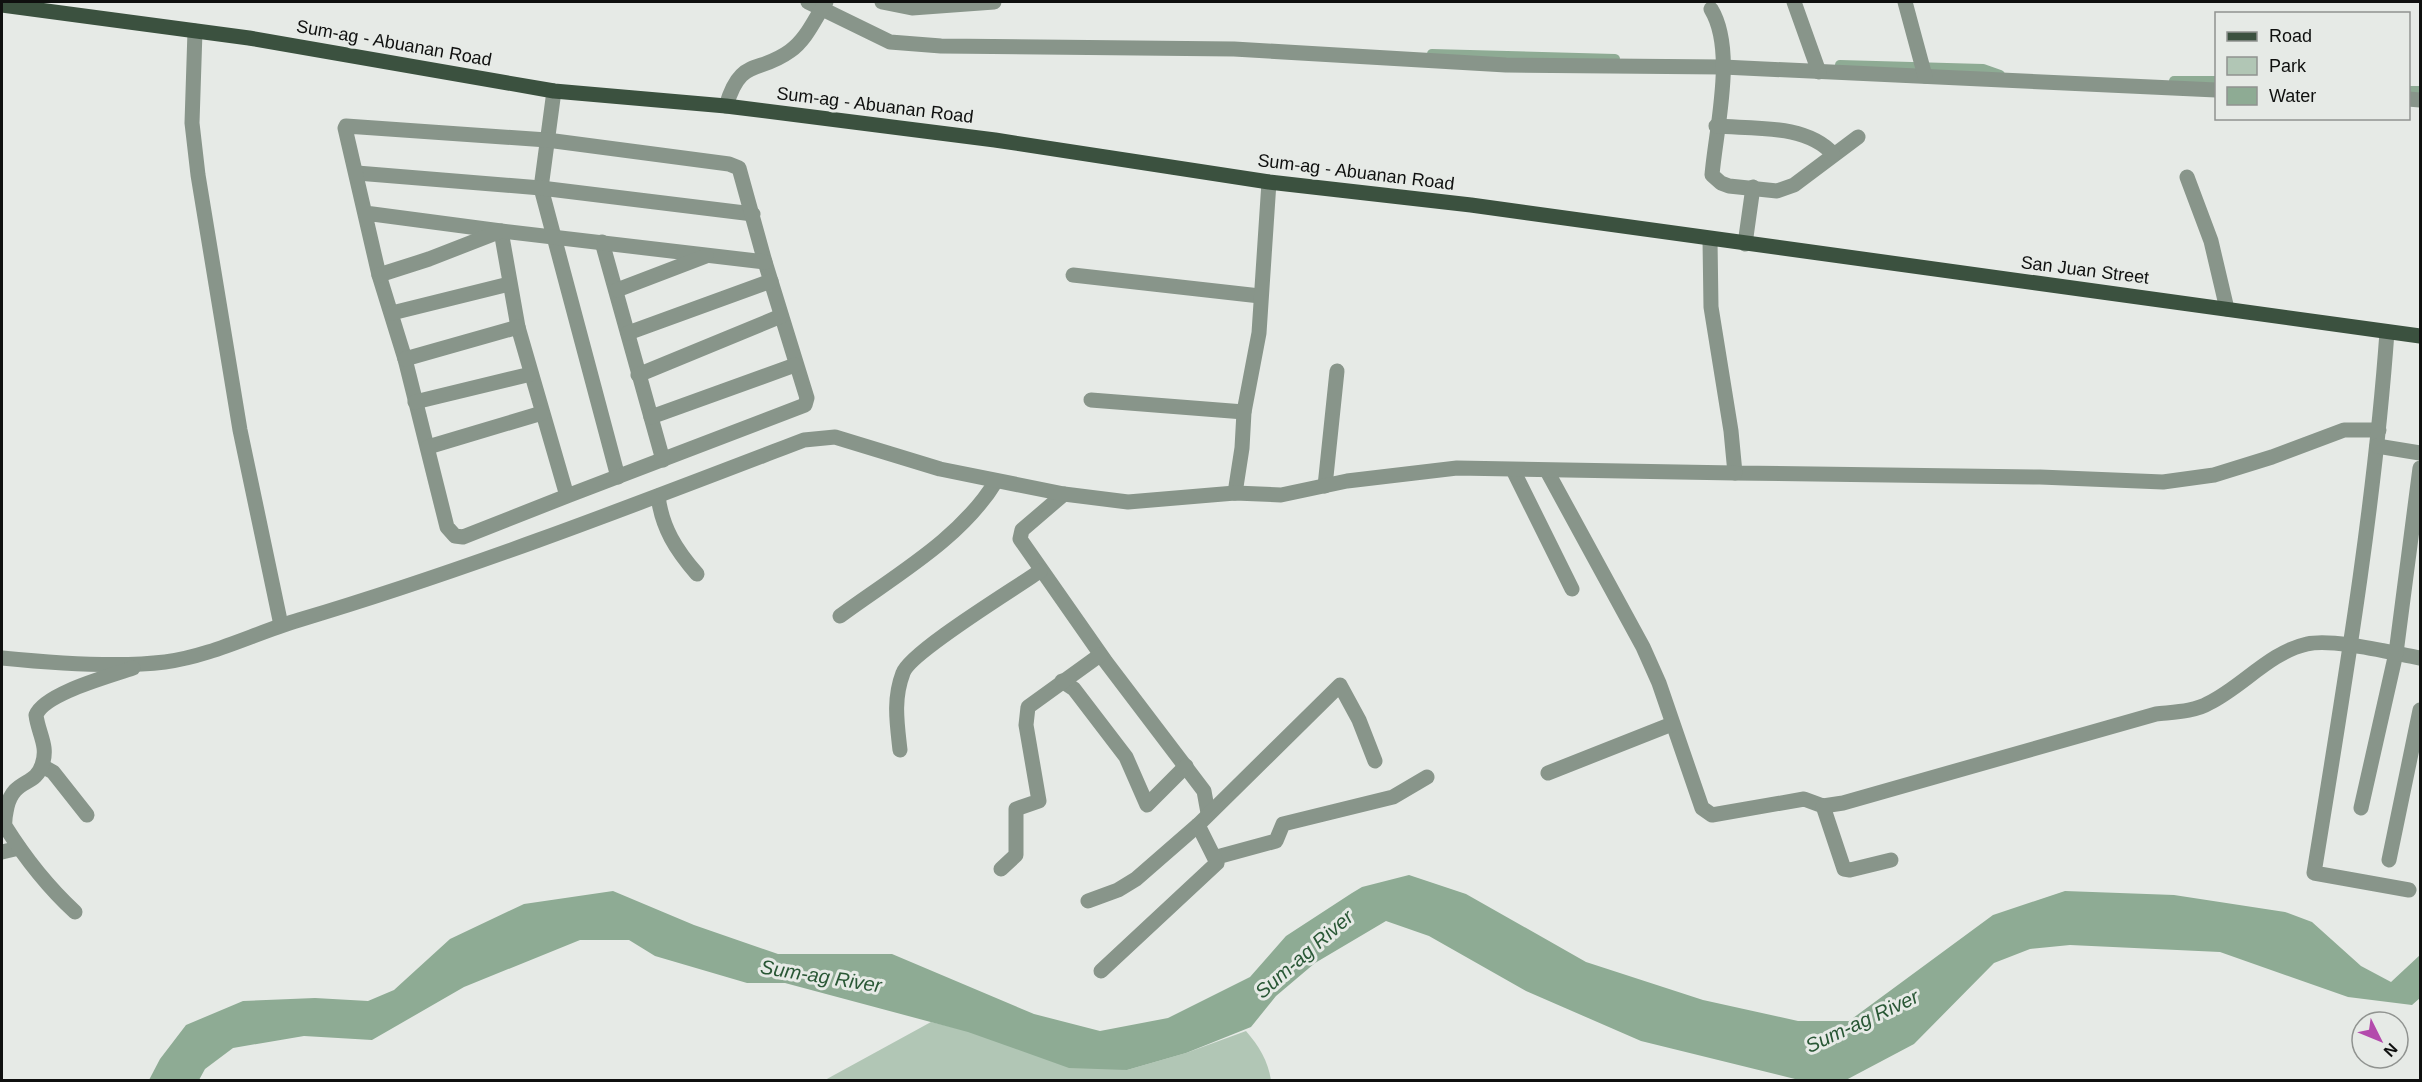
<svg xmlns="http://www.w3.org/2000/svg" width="2422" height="1082" viewBox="0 0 2422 1082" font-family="Helvetica,sans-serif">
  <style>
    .green { fill: #b1c6b5 }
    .water { fill: #8eab94 }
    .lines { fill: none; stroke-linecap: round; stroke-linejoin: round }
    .canal { stroke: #8eab94; stroke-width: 10 }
    .minor { stroke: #88958a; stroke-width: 15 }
    .major { stroke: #3b513f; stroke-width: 15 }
    .labels { text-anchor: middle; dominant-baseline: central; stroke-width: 6; stroke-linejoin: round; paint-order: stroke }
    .street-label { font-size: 18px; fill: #0f100f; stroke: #e6eae6 }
    .water-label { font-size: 20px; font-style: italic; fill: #295735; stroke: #e6eae6 }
  </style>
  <rect width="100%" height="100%" fill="#e6eae6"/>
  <path class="green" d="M931 1022 1127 1070 1186 1053 1246 1031C1259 1046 1268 1061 1271 1080H825Z"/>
  <path class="water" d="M1409 875 1466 894 1586 962 1703 1000 1798 1021H1849L1993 915 2065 891 2174 895 2285 912 2312 922 2361 966 2391 982 2420 955V998L2412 1005 2348 997 2220 952 2070 945 2030 949 1994 963 1914 1044 1846 1080H1799L1641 1041 1526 991 1429 936 1386 921 1315 963 1276 996 1251 1027 1186 1053 1127 1070 1069 1068 968 1032 785 983H747L655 956 629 940H580L464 987 372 1040 304 1036 233 1048 205 1069 199 1080H149L160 1059 186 1025 243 1001 315 998 368 1001 394 990 450 939 524 904 613 891 694 925 778 954H892L1034 1014 1100 1031 1168 1018 1250 977 1286 936 1352 893 1362 887Z"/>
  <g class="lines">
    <g class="canal">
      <path d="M1432 54 1615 59"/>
      <path d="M1840 65 1983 69 2000 75"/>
      <path d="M2174 81H2216"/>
      <path d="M2408 91H2420"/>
    </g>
    <g class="minor">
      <path d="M808 2 890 42 941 46 1234 49 1506 65 1723 67 2216 90"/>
      <path d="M882 2 912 8 994 2"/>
      <path d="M1794 2 1819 72"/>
      <path d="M1905 2 1925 76"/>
      <path d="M1711 9C1736 50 1716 128 1712 175L1721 183 1729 186 1777 191 1794 185 1858 137"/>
      <path d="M195 31 192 123 198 175 240 430 281 625"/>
      <path d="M554 91 541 188 618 477"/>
      <path d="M2408 99 2420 100"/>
      <path d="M726 106C741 56 757 75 790 51 807 39 815 18 826 2"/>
      <path d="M1716 126C1754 129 1806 124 1833 154"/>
      <path d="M357 173 541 188 753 214"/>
      <path d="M2187 177 2211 241 2227 309"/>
      <path d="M365 213 501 231 518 327 567 496 805 405 807 398 765 262 739 168 729 164 547 140 346 126 345 128 379 275 405 359 447 527 455 536 463 537 567 496"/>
      <path d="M1710 240 1711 307 1731 431 1735 473 2040 477 2163 482 2214 475 2272 457 2344 430H2379"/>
      <path d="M602 242 663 460"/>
      <path d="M1745 244 1753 187"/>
      <path d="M379 275 429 259 501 231 765 262"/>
      <path d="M1073 275 1260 296"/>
      <path d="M617 290 706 256"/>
      <path d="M392 313 509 284"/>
      <path d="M2387 332C2374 513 2343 693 2314 873L2409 890"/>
      <path d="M628 333 771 281"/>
      <path d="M405 359 518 327"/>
      <path d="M638 375 781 316"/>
      <path d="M1091 400 1244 412"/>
      <path d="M415 402 531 374"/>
      <path d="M651 417 795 365"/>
      <path d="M2377 446 2420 453"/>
      <path d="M428 447 542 413"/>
      <path d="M1513 470 1572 589"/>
      <path d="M1547 471 1643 647 1659 683 1702 808 1712 815 1804 799 1823 806 1843 803 2156 714C2173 712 2194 712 2209 703 2242 687 2270 652 2307 644 2333 638 2392 653 2420 658"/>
      <path d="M1325 486 1337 371"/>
      <path d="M1235 493 1242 448 1244 412 1259 333 1269 182"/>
      <path d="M1064 494 1022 530 1020 539 1106 662 1204 791 1208 813"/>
      <path d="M658 496C662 528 676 550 697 574"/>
      <path d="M840 616C894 576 961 539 996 481"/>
      <path d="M2 658C52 663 115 668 165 662 211 656 255 633 299 620 470 569 637 504 804 440L835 437 940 469 1064 494 1128 502 1235 493 1281 495 1347 481 1457 468 1735 473"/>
      <path d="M1062 681 1074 689 1126 757 1147 805 1186 766"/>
      <path d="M900 750C897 723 893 699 903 673 910 652 1016 588 1040 571"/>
      <path d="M42 766 53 772 87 815"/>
      <path d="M1548 773 1672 724"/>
      <path d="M1823 806 1844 869 1850 870 1891 860"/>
      <path d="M2361 808 2396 653 2420 468"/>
      <path d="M2 852 19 848"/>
      <path d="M1217 857 1276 841 1283 824 1393 797 1427 777"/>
      <path d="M2389 860 2420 710"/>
      <path d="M1001 869 1016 855V809L1039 801 1026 725 1028 707 1100 655"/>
      <path d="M1088 901 1118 890 1136 879 1198 825 1340 685 1359 720 1375 761"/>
      <path d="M75 912C47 886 25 858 5 826 4 819 6 813 7 807 14 778 35 787 42 765 49 746 38 733 36 715 45 693 111 676 133 668"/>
      <path d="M1101 971 1217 863 1198 825"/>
    </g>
    <path class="major" d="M2 5 249 38 554 91 726 106 995 140 1269 182 1471 205 2420 336"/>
  </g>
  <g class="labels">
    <g class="street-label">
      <text transform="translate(394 43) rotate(10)">Sum-ag - Abuanan Road</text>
      <text transform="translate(875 105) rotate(7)">Sum-ag - Abuanan Road</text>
      <text transform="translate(1356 172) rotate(7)">Sum-ag - Abuanan Road</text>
      <text transform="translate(2085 270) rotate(7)">San Juan Street</text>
    </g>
    <g class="water-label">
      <text transform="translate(1304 954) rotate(-41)">Sum-ag River</text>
      <text transform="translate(821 976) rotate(9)">Sum-ag River</text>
      <text transform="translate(1862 1021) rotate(-25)">Sum-ag River</text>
    </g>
  </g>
  <rect width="2422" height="1082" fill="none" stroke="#0f100f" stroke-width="6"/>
  <rect x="2215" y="12" width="195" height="108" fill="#e6eae6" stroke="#909390" stroke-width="1.5"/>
  <rect x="2227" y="32" width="30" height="9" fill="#3b513f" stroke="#909390" stroke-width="1.5"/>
  <text x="2269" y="42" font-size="18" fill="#0f100f">Road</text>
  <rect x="2227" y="57" width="30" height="18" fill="#b1c6b5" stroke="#909390" stroke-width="1.5"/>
  <text x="2269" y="72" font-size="18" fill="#0f100f">Park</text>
  <rect x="2227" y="87" width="30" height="18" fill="#8eab94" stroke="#909390" stroke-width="1.5"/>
  <text x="2269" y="102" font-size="18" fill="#0f100f">Water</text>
  <g transform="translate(2380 1040) rotate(133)"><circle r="28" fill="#e6eae6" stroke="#909390" stroke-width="1.5"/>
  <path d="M0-4.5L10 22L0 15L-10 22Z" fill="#b34aac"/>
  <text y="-9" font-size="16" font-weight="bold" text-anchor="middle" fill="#0f100f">N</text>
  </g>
</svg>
